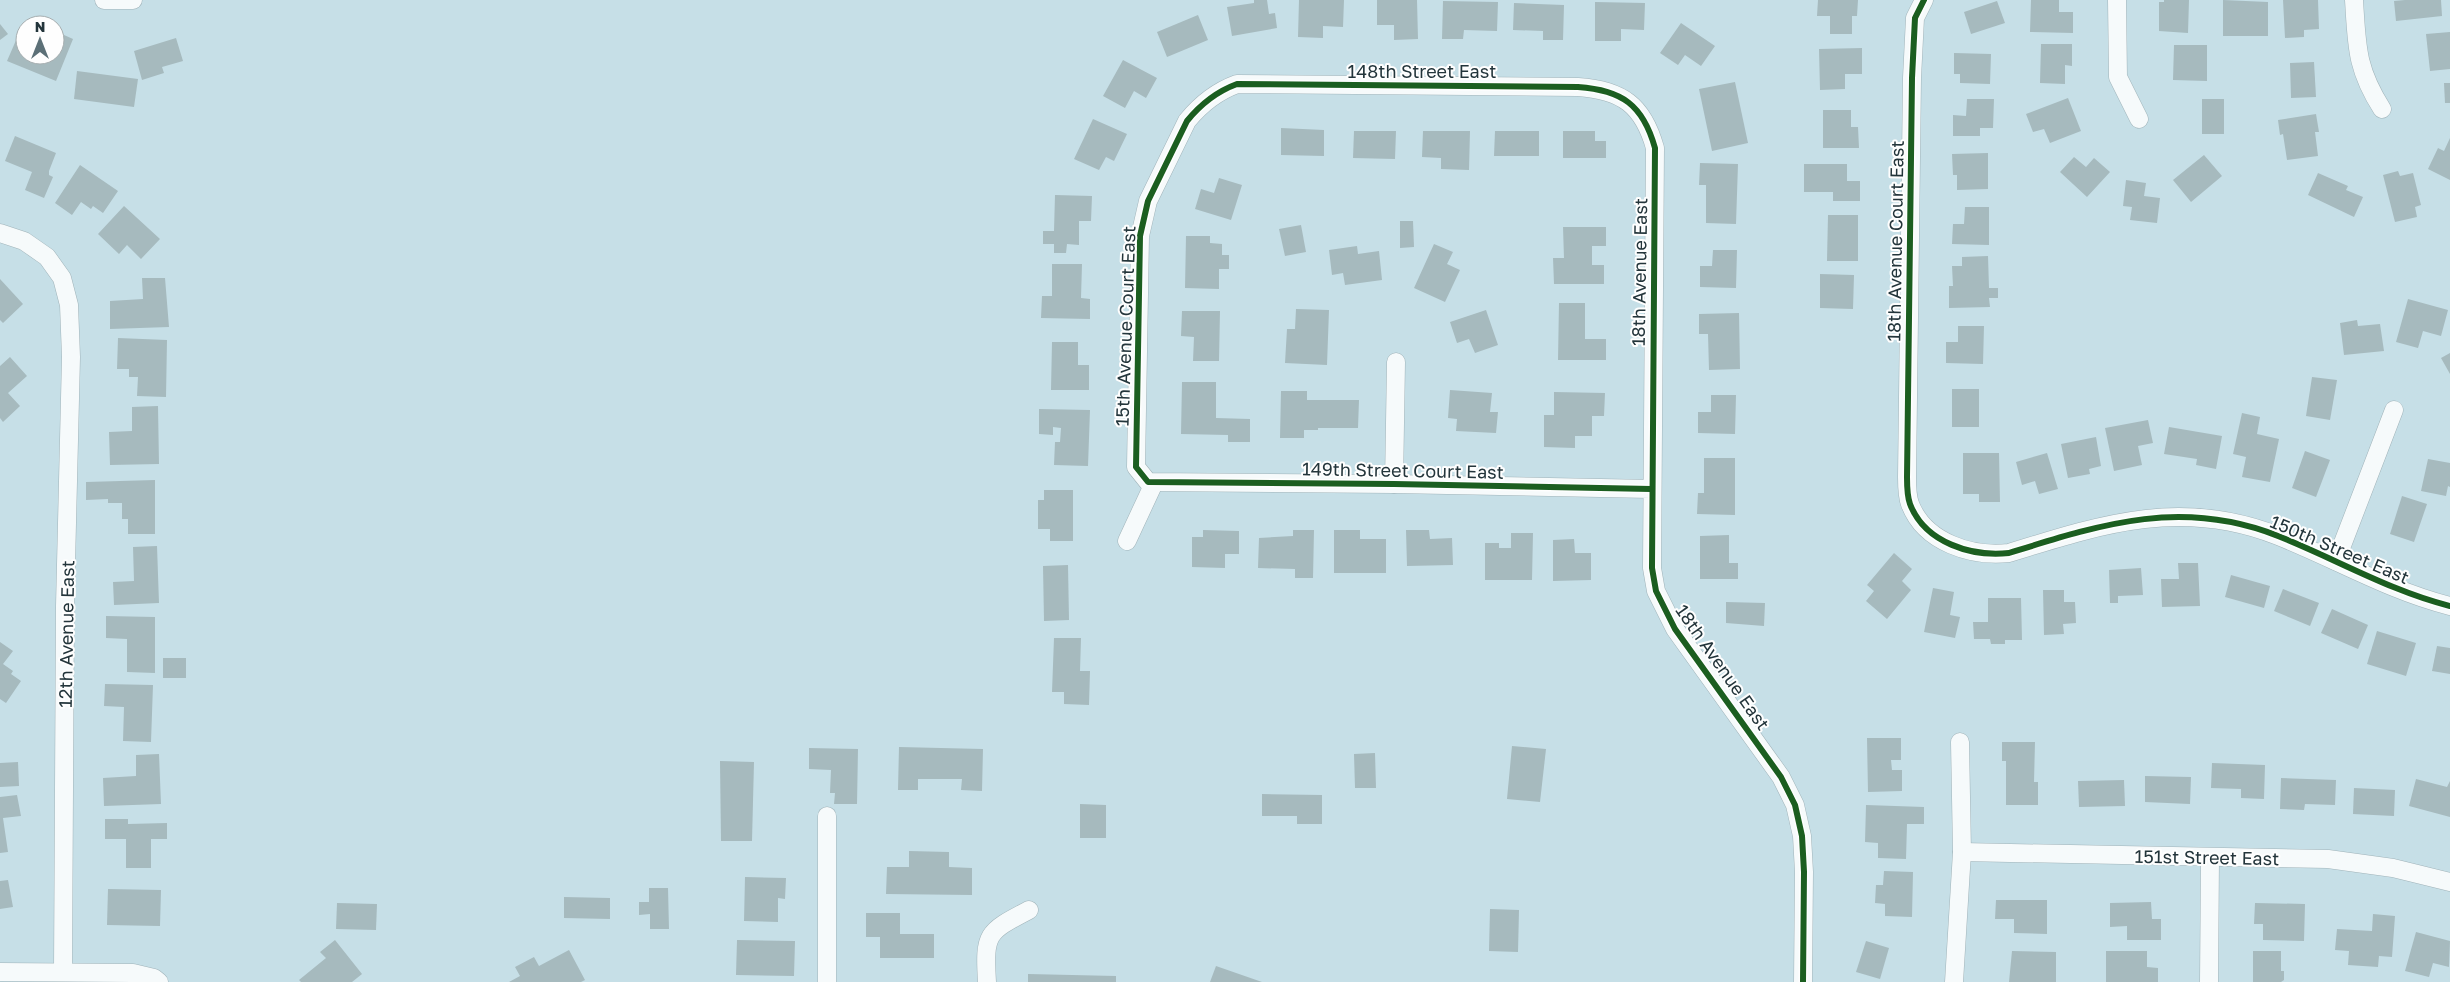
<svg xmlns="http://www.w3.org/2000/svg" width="2450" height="982" viewBox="0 0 2450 982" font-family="'Golos Text',sans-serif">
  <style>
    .building { fill: #a6babe }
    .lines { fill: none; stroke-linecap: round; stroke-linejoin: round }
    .minor-casing { stroke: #a0b3b9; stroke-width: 19 }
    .minor { stroke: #f6fafb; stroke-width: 18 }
    .cycleway-casing { stroke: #fefefe; stroke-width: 9 }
    .cycleway { stroke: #1b5e20; stroke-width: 6 }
    .labels { text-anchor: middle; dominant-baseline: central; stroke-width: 4; stroke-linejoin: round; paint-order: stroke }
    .street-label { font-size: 18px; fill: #23353b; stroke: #fefefe }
  </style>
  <rect width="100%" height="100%" fill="#c6dfe7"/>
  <g class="building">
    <path d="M1254 0H1267L1269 14 1275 13 1277 28 1232 36 1227 7 1254 3Z"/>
    <path d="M1299 0H1344L1343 27 1323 26V38L1298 37Z"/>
    <path d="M1377 0H1417L1418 39 1394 40V25H1377Z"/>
    <path d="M1818 0H1858L1857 16H1852V34H1830V16H1817Z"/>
    <path d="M2031 0H2059V12H2073V33L2030 32Z"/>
    <path d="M2164 0H2189L2188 33 2159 31V2H2164Z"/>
    <path d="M2223 0 2268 2V36H2223Z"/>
    <path d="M2283 0H2318L2319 29 2304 30V37L2285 38Z"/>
    <path d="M2405 0H2441L2442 16 2396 21 2394 1Z"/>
    <path d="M1443 1 1498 2 1497 31 1464 30 1463 39H1442Z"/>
    <path d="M1997 1 2005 23 1971 34 1964 12Z"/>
    <path d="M1595 2 1645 3 1644 30 1621 29V41H1595Z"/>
    <path d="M1514 3 1564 5 1563 40H1543V31L1513 30Z"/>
    <path d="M1198 15 1208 40 1167 57 1157 32Z"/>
    <path d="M1681 23 1715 46 1701 66 1685 55 1678 65 1660 53Z"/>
    <path d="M0 24 8 34 0 40Z"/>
    <path d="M55 31 73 39 56 81 7 61 17 38 25 41V55H55Z"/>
    <path d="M2450 32V69L2430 71 2426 34Z"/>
    <path d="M176 38 183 61 162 67 164 73 142 80 134 51Z"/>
    <path d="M2041 44H2072V66L2065 65V84L2040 83Z"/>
    <path d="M2174 45H2207V81L2173 80Z"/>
    <path d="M1862 48V74H1845V89L1820 90 1819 49Z"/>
    <path d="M1954 53 1991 54 1990 84 1960 83V74H1954Z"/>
    <path d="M1123 60 1157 78 1146 98 1134 91 1125 108 1103 96Z"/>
    <path d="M2314 62 2316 97 2291 98 2290 63Z"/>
    <path d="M77 71 138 79 134 107 74 99Z"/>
    <path d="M1735 82 1748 143 1712 151 1699 89Z"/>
    <path d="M2444 83H2450V103H2445Z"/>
    <path d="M2068 98 2081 131 2050 143 2044 129 2033 132 2026 114Z"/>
    <path d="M1967 99H1994L1993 128H1980V136H1953V115L1966 116Z"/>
    <rect x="2202" y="99" width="22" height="35"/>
    <path d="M1823 110H1851V127H1858L1859 148H1823Z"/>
    <path d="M2316 114 2319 132H2315L2318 156 2287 160 2283 134 2280 135 2278 120Z"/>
    <path d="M1093 119 1127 134 1114 161 1106 157 1099 170 1074 159Z"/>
    <path d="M1281 128 1324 130V156L1281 155Z"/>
    <path d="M1354 131H1396L1395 159 1353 158Z"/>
    <path d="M1423 131H1470L1469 170 1441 169V158L1422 157Z"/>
    <path d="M1495 131H1539V156H1494Z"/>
    <path d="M1563 131H1595V141H1606V158H1563Z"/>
    <path d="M15 136 56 153 49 171V175L53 177 44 198 25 190 32 172 5 161Z"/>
    <path d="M2450 138V180L2428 169 2438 148 2444 151Z"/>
    <path d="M1988 153V189L1957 190V175H1953L1952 154Z"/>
    <path d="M2204 155 2222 176 2191 202 2173 180Z"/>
    <path d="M2074 157 2086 167 2094 158 2110 172 2087 197 2060 172Z"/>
    <path d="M1700 163 1738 164 1736 224 1706 223V185H1699Z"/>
    <path d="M1804 164H1847V181H1860V201H1833V192H1804Z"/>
    <path d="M80 165 118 191 103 213 93 206 91 209 81 202 72 215 55 203Z"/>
    <path d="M2398 171 2400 176 2413 173 2421 205 2415 207 2417 217 2395 222 2383 175Z"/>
    <path d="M2318 173 2348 186 2346 190 2363 197 2354 217 2308 195Z"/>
    <path d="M1219 178 1242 185 1231 220 1195 209 1201 189 1214 193Z"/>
    <path d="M2126 180 2146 183 2144 196 2160 198 2157 223 2130 220 2132 207 2123 206Z"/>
    <path d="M1055 195 1092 196 1091 221H1079V245L1067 244 1066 253H1054V244H1043V231H1054Z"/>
    <path d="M124 206 160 239 141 259 127 245 119 254 98 234Z"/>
    <path d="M1965 207H1989V245L1952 244 1953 224H1964Z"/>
    <path d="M1828 215H1858V261H1827Z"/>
    <path d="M1400 221H1413L1414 247 1400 248Z"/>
    <path d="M1301 225 1306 252 1285 256 1279 229Z"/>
    <path d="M1563 227H1606V246H1592V265H1604V284H1554L1553 258H1564Z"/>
    <path d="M1186 236H1210V243L1222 244V255H1229V269H1219V289L1185 288Z"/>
    <path d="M1434 244 1453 252 1447 264 1460 270 1445 302 1414 288Z"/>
    <path d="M1357 246 1358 254 1379 251 1382 280 1345 285 1343 273 1332 275 1329 250Z"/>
    <path d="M1713 250H1737L1736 288 1700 287V266H1712Z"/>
    <path d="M1988 256 1989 288H1998V298H1989L1990 307 1949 308V286H1953L1952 266H1962V257Z"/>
    <path d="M1052 264H1082L1081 298 1090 299V319L1041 318 1042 296H1052Z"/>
    <path d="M1820 274 1854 275 1853 309 1820 308Z"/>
    <path d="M142 278H165L169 327 110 329V301L143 299Z"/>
    <path d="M0 279 23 304 3 323 0 320Z"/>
    <path d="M2408 299 2448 310 2441 336 2423 331 2418 348 2396 342Z"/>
    <path d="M1559 303H1585V339H1606V360H1558Z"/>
    <path d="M1296 309 1329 310 1327 365 1285 363 1287 329H1295Z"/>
    <path d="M1486 310 1498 345 1475 353 1469 339 1457 343 1450 322Z"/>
    <path d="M1182 311H1220L1219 361H1193L1194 337 1181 336Z"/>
    <path d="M1739 313 1740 369 1709 370 1708 334H1699V314Z"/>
    <path d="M2357 320 2358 326 2380 324 2384 351 2344 355 2340 323Z"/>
    <path d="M1958 326H1984L1983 364 1946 363V342H1958Z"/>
    <path d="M118 338 167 340 166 397 137 396 138 377H129V369H117Z"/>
    <path d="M1052 342H1078V365H1089V390H1051Z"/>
    <path d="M2450 353V374L2441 358Z"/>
    <path d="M10 357 27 376 8 393 20 406 3 422 0 418V366Z"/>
    <path d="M2312 377 2337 380 2330 420 2306 416Z"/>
    <path d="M1182 382H1216V418L1250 419V442H1228V435L1181 434Z"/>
    <rect x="1952" y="389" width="27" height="38"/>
    <path d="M1450 390 1492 393 1490 412H1498L1496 433 1456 431 1457 419 1448 418Z"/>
    <path d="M1281 391H1307V400H1359L1358 428H1318V430H1304V438H1280Z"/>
    <path d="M1554 392 1605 393 1604 416H1592V436H1575V448L1544 447V415H1554Z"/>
    <path d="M1711 395H1736L1735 434 1698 433V412H1711Z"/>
    <path d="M158 406 159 464 110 465 109 432 132 431V407Z"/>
    <path d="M1039 409 1090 410 1088 466 1054 465 1055 442H1060L1061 428 1053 427V435L1039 434Z"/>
    <path d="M2242 413 2260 417 2257 434 2279 439 2270 482 2242 477 2246 457 2233 454Z"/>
    <path d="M2148 420 2153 443 2138 446 2142 465 2114 471 2105 428Z"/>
    <path d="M2169 427 2222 436 2216 469 2196 465 2197 459 2164 454Z"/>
    <path d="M2096 437 2101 466 2089 469 2090 474 2068 478 2061 444Z"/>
    <path d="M2305 451 2330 460 2316 497 2292 488Z"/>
    <path d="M1963 453H1999L2000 502H1979V494H1963Z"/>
    <path d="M2047 453 2058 489 2039 494 2035 481 2022 485 2016 462Z"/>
    <path d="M1704 458H1735V515L1697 514 1698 493H1704Z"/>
    <path d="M2428 459 2450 463V487L2448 486 2446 496 2421 491Z"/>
    <path d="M155 480V534H128V519H122V503H108V499L86 500V482Z"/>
    <path d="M1044 490H1073V541H1050V529H1038V500H1044Z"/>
    <path d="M2402 496 2427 504 2414 542 2390 534Z"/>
    <path d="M1203 530 1239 531V554H1225V568L1192 567V537H1203Z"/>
    <path d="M1293 530H1314L1313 578H1295V569L1258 568 1259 538 1293 536Z"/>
    <path d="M1334 530H1360V539H1386V573H1334Z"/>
    <path d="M1406 530H1429L1430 539 1452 538 1453 565 1407 566Z"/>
    <path d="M1511 533H1533L1532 580H1485V543H1499V548H1511Z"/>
    <path d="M1729 535V563H1738V579H1700V536Z"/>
    <path d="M1574 539 1575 553H1591V580L1553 581V540Z"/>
    <path d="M157 546 159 603 114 605 113 582 134 581 133 547Z"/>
    <path d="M1894 553 1912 569 1902 581 1911 590 1887 619 1866 601 1874 591 1867 585Z"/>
    <path d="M2178 563H2198L2200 606 2162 607 2161 579H2179Z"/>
    <path d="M1068 565 1069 620 1044 621 1043 566Z"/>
    <path d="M2141 568 2143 595 2118 596V603H2110L2109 570Z"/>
    <path d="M2231 575 2270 586 2264 608 2225 597Z"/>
    <path d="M1933 588 1954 592 1950 615 1960 617 1955 638 1924 632Z"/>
    <path d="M2283 589 2319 603 2310 626 2274 611Z"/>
    <path d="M2043 590H2064V602H2075L2076 623 2063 624 2064 634 2044 635Z"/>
    <path d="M1988 598H2021L2022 640H2005V644H1991L1990 639H1974L1973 622H1988Z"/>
    <path d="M1726 602 1765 603 1764 626 1726 623Z"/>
    <path d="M2332 609 2368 625 2358 649 2321 633Z"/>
    <path d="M106 616 155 617V673L127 672V639L106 638Z"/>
    <path d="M2377 631 2416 643 2406 676 2367 664Z"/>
    <path d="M1054 638H1081L1080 671H1090L1089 705 1064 704V692H1052Z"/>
    <path d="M0 642 13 651 3 664 13 671 11 674 21 681 6 703 0 699Z"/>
    <path d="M2437 646 2450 648V674L2432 671Z"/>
    <rect x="163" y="658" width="23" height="20"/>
    <path d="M105 684 153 685 151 742 123 741 124 707 104 706Z"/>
    <path d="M1867 738H1901V760H1891L1892 770H1902V791L1868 792Z"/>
    <path d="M2002 742H2035L2034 782H2038V805H2006V761H2002Z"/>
    <path d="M1512 746 1546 749 1540 802 1507 799Z"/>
    <path d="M899 747 983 749 982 791 961 790 962 779H918V790H898Z"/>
    <path d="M809 748 858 749 857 804H834L835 793H830L831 770 809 769Z"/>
    <path d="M1375 753 1376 788H1355L1354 754Z"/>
    <path d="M159 754 161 804 104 806 103 778 136 776V755Z"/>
    <path d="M720 761 754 762 752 841H721Z"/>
    <path d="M18 762 19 786 0 787V763Z"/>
    <path d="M2212 763 2265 765 2264 799 2241 798V789L2211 788Z"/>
    <path d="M2145 776 2191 777 2190 804 2145 802Z"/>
    <path d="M2281 778 2336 780 2335 805 2305 804 2304 810 2280 809Z"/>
    <path d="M2416 779 2447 787 2450 781V817L2409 806Z"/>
    <path d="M2124 780 2125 806 2079 807 2078 781Z"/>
    <path d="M2354 788 2395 790 2394 816 2353 814Z"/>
    <path d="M1262 794 1322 795V824H1297V816H1262Z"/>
    <path d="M17 795 21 816 3 818 8 852 0 853V797Z"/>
    <path d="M1080 804 1106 805V838H1080Z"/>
    <path d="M1866 805 1924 807V824H1907L1906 859 1878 858V843L1865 842Z"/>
    <path d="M105 819H128V824L167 823V839H151V868H126V839H105Z"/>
    <path d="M909 851 949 852V867L972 868V895L886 894 887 867H909Z"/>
    <path d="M1884 871 1913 872 1912 917 1885 916V904L1875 903 1876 885H1883Z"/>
    <path d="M745 877 786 878 785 899 778 898V922L744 921Z"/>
    <path d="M8 880 13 907 0 909V881Z"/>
    <path d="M649 888H668L669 929H650V914L639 915V902H649Z"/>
    <path d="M108 889 161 890 160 926 107 925Z"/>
    <path d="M564 897 610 898V919L564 918Z"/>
    <path d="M1996 900H2047V934L2014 933V919H1995Z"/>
    <path d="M2151 902 2152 919H2161V940H2127V926L2110 927V903Z"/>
    <path d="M337 903 377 904 376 930 336 929Z"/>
    <path d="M2255 903 2305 904 2304 941 2263 940V924H2254Z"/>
    <path d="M1490 909 1519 910 1518 952 1489 951Z"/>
    <path d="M866 913H900V934H934V958H880V937H866Z"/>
    <path d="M2373 914 2395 916 2392 957 2379 956 2378 967 2348 965 2349 951 2335 950 2337 929 2372 931Z"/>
    <path d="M2416 932 2450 941 2449 967 2433 963 2429 977 2405 971Z"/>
    <path d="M335 940 362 974 352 982H301L299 980 326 958 320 952Z"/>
    <path d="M737 940 795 941 794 976 736 975Z"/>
    <path d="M1866 941 1889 948 1880 979 1856 972Z"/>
    <path d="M569 950 585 980 581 982H509L520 976 515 967 534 957 539 966Z"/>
    <path d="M2012 951 2056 952V982H2009Z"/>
    <path d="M2106 951H2147V967L2158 968V982H2106Z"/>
    <path d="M2253 951H2281V971H2284V980L2281 982H2253Z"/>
    <path d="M1216 966 1262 982H1210Z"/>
    <path d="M1028 974 1116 976V982H1028Z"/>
  </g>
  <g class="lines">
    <g class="minor-casing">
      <g id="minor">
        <path d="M104 0H133"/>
        <path d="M1924 0 1915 18 1912 78 1907 477C1907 486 1907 496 1910 504 1925 543 1972 557 2009 553 2102 524 2182 498 2278 536 2336 559 2390 591 2450 606"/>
        <path d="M2117 0 2118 77 2139 119"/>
        <path d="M2354 0C2357 46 2356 68 2382 109"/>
        <path d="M0 233 24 241 47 257 62 278 69 305 71 357 65 606 63 972"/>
        <path d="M1394 484 1396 362"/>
        <path d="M1651 489 1394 484 1148 482 1136 467 1140 236 1148 201 1187 121C1200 105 1218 91 1237 84L1578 87C1622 90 1643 105 1655 148L1652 568 1656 591 1675 629 1781 777 1795 805 1802 836 1804 872 1803 982"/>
        <path d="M1127 541 1154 483"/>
        <path d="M2336 561 2394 410"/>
        <path d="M1962 852 2328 859 2393 868 2450 882"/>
        <path d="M0 972 133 973 154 978 159 982"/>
        <path d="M827 982V816"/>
        <path d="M987 982C984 933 987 932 1029 910"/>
        <path d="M1954 982 1962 852 1960 742"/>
        <path d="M2209 982 2210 858"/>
      </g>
    </g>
    <use href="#minor" class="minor"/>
    <g class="cycleway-casing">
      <g id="cycleway">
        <path d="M1924 0 1915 18 1912 78 1907 477C1907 486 1907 496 1910 504 1925 543 1972 557 2009 553 2102 524 2182 498 2278 536 2336 559 2390 591 2450 606"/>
        <path d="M1651 489 1394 484 1148 482 1136 467 1140 236 1148 201 1187 121C1200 105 1218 91 1237 84L1578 87C1622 90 1643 105 1655 148L1652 568 1656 591 1675 629 1781 777 1795 805 1802 836 1804 872 1803 982"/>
      </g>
    </g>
    <use href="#cycleway" class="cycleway"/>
  </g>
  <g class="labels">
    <g class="street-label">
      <text x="1422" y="71">148th Street East</text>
      <text transform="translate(1895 241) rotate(-89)">18th Avenue Court East</text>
      <text transform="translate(1639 272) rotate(-89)">18th Avenue East</text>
      <text transform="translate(1125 326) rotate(-88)">15th Avenue Court East</text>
      <text transform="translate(1403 470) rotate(1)">149th Street Court East</text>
      <text transform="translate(2340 549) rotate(23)">150th Street East</text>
      <text transform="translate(66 634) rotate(-89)">12th Avenue East</text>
      <text transform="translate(1723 667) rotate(55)">18th Avenue East</text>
      <text transform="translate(2207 857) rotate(1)">151st Street East</text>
    </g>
  </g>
  <g transform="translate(40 40)"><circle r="24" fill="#fefefe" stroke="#a6aeb0"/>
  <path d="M0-4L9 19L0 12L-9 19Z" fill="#5c7077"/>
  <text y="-8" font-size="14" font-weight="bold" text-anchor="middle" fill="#23353b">N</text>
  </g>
</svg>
